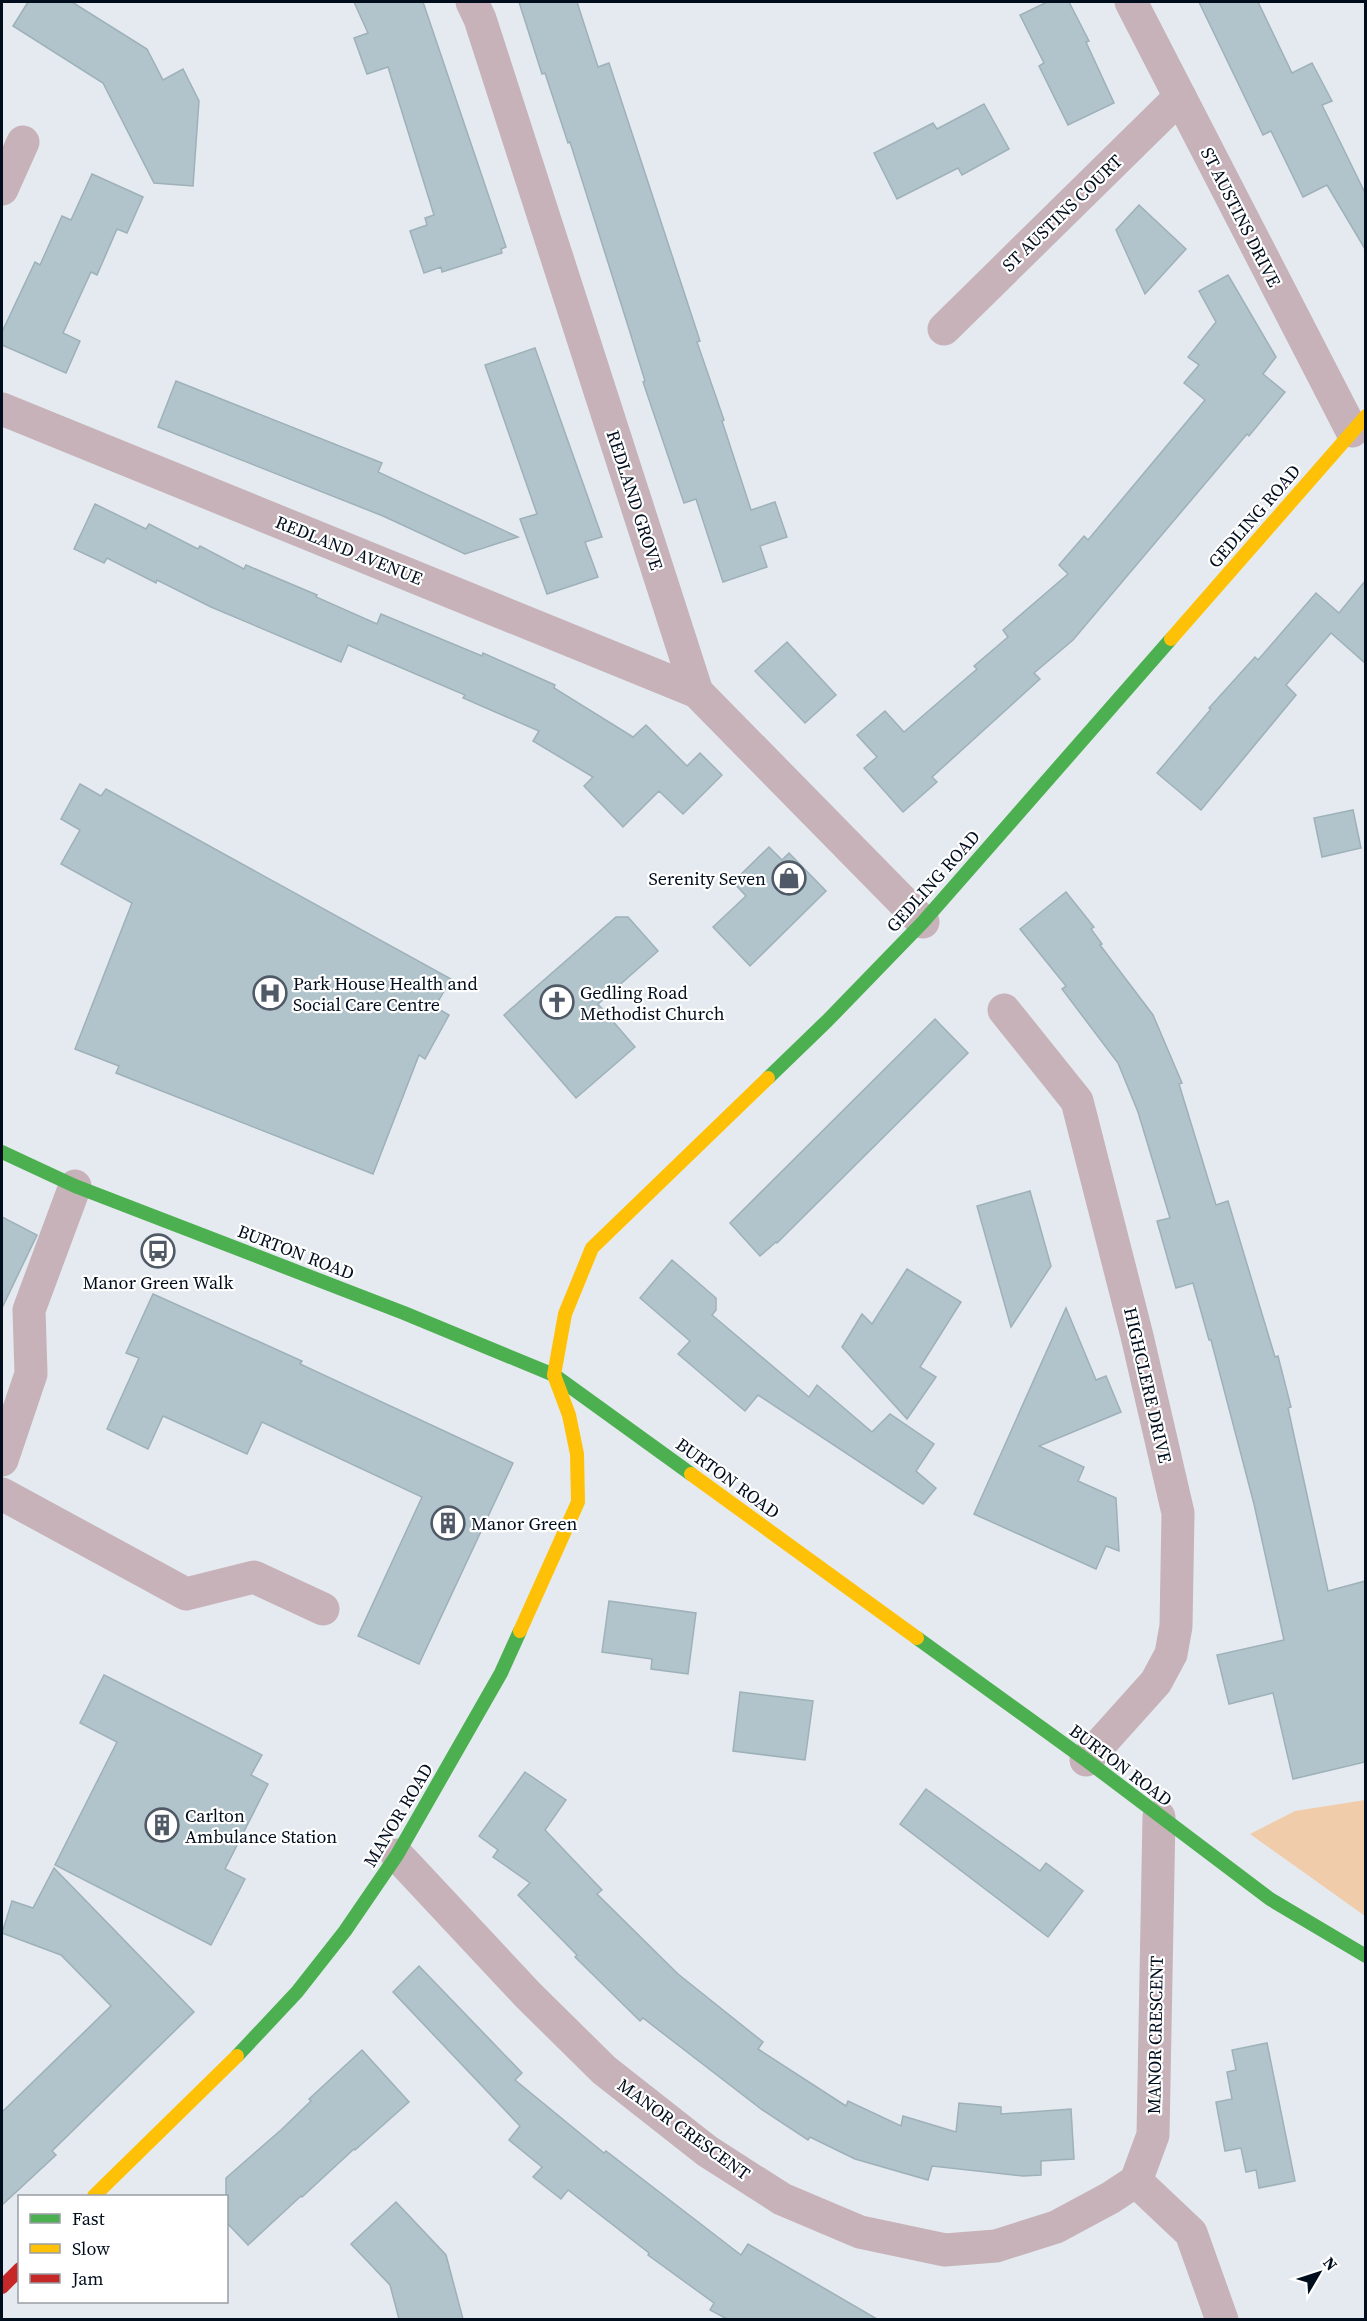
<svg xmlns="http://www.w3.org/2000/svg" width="1367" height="2321" viewBox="0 0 1367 2321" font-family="'Source Serif 4',serif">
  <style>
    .green { fill: #f0ccaa }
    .building { fill: #b1c4cc; stroke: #9eb1b9; stroke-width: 1.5 }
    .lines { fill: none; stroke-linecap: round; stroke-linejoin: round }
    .street { stroke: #c6b2b8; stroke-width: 33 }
    .fast { stroke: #4caf50; stroke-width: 14 }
    .slow { stroke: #ffc107; stroke-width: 14 }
    .jam { stroke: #c62828; stroke-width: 14 }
    .labels { text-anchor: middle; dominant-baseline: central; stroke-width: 4.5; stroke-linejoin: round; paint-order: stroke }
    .street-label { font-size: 18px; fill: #000d1d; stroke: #fff }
    .poi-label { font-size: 18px; fill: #000d1d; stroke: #fff; text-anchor: start }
  </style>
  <rect width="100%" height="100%" fill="#e4eaef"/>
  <path class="green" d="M1365 1800V1916L1250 1834 1295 1811Z"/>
  <g class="building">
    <path d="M28 2H72L147 49 163 80 183 69 199 101 193 186 154 183 103 83 13 26Z"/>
    <path d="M354 2H423L506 247 501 249 502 253 442 272 441 267 424 273 410 231 427 225 425 218 434 215 388 67 367 74 354 38 368 33Z"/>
    <path d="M519 2H577L598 67 609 63 700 341 697 342 724 420 722 421 751 510 775 502 787 537 760 546 767 567 723 582 696 499 684 503 643 382 645 381 629 329 570 142 568 143 545 73 542 74Z"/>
    <path d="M1047 2H1069L1089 41 1086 42 1114 103 1068 125 1039 66 1044 63 1020 15Z"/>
    <path d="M1199 2H1258L1292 73 1312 63 1332 101 1322 105 1365 193V249L1327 185 1303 197 1271 131 1263 135Z"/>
    <path d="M984 104 1009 149 962 175 958 168 897 199 874 153 933 123 937 129Z"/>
    <path d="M92 174 143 197 127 233 117 229 97 275 91 272 63 333 80 341 66 373 2 345V332L35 262 40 265 62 216 71 220Z"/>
    <path d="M1139 205 1186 249 1145 294 1116 230Z"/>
    <path d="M1228 275 1276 357 1263 374 1285 392 1249 436 1247 434 1073 640 1034 673 1040 679 932 777 937 782 903 812 864 768 877 757 857 735 885 711 904 732 977 669 974 666 1008 637 1003 630 1068 574 1059 565 1084 536 1088 540 1205 400 1184 383 1199 365 1188 357 1216 322 1199 291Z"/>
    <path d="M535 348 602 537 585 542 598 577 547 594 520 519 537 514 485 365Z"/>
    <path d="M176 381 382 463 378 472 518 537 465 554 383 516 158 427Z"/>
    <path d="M95 504 146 529 149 524 198 549 200 546 244 569 246 565 317 595 316 597 377 624 381 614 482 656 483 653 555 685 554 688 633 737 646 725 687 766 700 753 722 775 683 814 659 791 623 827 584 786 593 777 533 741 539 731 463 698 465 695 348 645 341 662 211 607 157 580 156 583 107 558 104 563 74 549Z"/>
    <path d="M1365 581V663L1331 633 1286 685 1296 695 1201 810 1157 773 1211 709 1209 708 1255 657 1258 660 1316 593 1339 613Z"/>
    <path d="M787 642 836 695 805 723 755 671Z"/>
    <path d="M80 784 101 796 106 789 451 979 435 1007 449 1015 425 1059 419 1055 373 1174 116 1073 119 1066 75 1049 132 903 61 864 80 830 61 819Z"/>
    <path d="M1353 810 1361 848 1322 857 1314 818Z"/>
    <path d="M769 847 782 860 789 853 826 891 750 966 713 927 746 896 733 882Z"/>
    <path d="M1066 892 1094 927 1091 929 1102 944 1100 945 1153 1015 1182 1083 1179 1084 1216 1205 1228 1201 1275 1357 1278 1356 1291 1407 1288 1408 1328 1591 1365 1581V1762L1293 1779 1273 1693 1229 1704 1217 1655 1284 1640 1254 1504 1211 1340H1209L1193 1283 1176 1288 1157 1221 1170 1218 1138 1112 1118 1063 1062 989 1066 986 1020 929Z"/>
    <path d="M616 917H628L658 951 598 1004 635 1047 576 1098 504 1015Z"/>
    <path d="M935 1019 968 1053 777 1243 776 1242 760 1256 730 1223Z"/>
    <path d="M1030 1191 1051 1266 1011 1327 977 1206Z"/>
    <path d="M2 1217 37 1235 2 1308Z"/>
    <path d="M672 1260 716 1298V1310L712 1315 809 1397 817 1385 872 1432 890 1414 934 1444 916 1471 936 1488 923 1504 758 1395 745 1411 678 1354 690 1341 640 1298Z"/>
    <path d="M907 1269 961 1302 920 1367 936 1377 907 1419 842 1347 862 1314 872 1324Z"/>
    <path d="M153 1294 302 1361 300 1364 513 1463 419 1664 358 1636 422 1497 262 1422 247 1454 163 1416 148 1449 107 1429 139 1358 126 1353Z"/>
    <path d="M1066 1308 1096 1380 1106 1376 1121 1412 1039 1446 1084 1467 1078 1481 1116 1498 1119 1551 1106 1546 1096 1569 974 1514Z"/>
    <path d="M609 1601 696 1613 688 1674 651 1669 652 1659 602 1652Z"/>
    <path d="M104 1675 262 1755 251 1775 268 1784 225 1869 245 1879 211 1945 55 1865 117 1742 80 1723Z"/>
    <path d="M740 1692 813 1701 805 1760 733 1751Z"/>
    <path d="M525 1772 566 1800 545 1830 602 1890 597 1894 678 1974 763 2042 758 2049 846 2106 848 2101 901 2126 903 2116 956 2132 959 2103 1001 2107V2114L1071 2109 1074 2159 1041 2161V2175L1023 2176 932 2166 928 2180 855 2159 810 2137 808 2140 761 2109 643 2018 640 2021 575 1957 577 1955 518 1895 530 1883 493 1857 498 1850 479 1836Z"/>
    <path d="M926 1789 1040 1871 1046 1863 1083 1891 1048 1937 900 1824Z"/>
    <path d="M54 1868 194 2012 52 2151 56 2155 2 2205V2112L111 2006 61 1955 2 1933 12 1901 33 1908Z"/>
    <path d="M419 1966 522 2073 515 2080 604 2153 606 2151 741 2255 748 2244 877 2319H727L710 2310 714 2303 648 2255 649 2253 568 2190 561 2199 533 2177 542 2167 509 2140 520 2126 393 1992Z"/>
    <path d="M1267 2043 1295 2181 1259 2188 1256 2170 1246 2172 1241 2148 1225 2151 1216 2102 1232 2099 1227 2072 1236 2070 1232 2050Z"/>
    <path d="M362 2050 409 2102 355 2150 354 2149 302 2197 301 2196 248 2245 226 2222V2178L281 2130 311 2101 309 2099Z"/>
    <path d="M396 2202 446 2255 463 2319H399L390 2285 351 2244Z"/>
  </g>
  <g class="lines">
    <g class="street">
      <path d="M472 2 480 19 697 692 923 922"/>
      <path d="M1131 2 1352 431"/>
      <path d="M2 189 23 142"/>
      <path d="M944 329 1180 97"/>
      <path d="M2 409 697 692"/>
      <path d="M1004 1010 1077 1101 1137 1336 1178 1513 1176 1626 1171 1654 1156 1682 1086 1760"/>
      <path d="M2 1460 31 1374 29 1310 75 1186"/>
      <path d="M2 1494 186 1594 254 1577 323 1609"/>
      <path d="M397 1855 528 1995 604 2070 707 2151 782 2199 860 2232 945 2250 996 2246 1056 2227 1110 2198 1136 2181 1153 2135 1159 1817"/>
      <path d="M1136 2181 1191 2233 1222 2320"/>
    </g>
    <g class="fast">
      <path d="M768 1078 827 1021 923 922 1171 639"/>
      <path d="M2 1152 75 1186 404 1313 554 1375 691 1474"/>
      <path d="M917 1638 1086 1760 1270 1899 1366 1956"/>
      <path d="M237 2056 297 1992 345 1931 397 1855 501 1673 520 1631"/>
    </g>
    <g class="slow">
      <path d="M1171 639 1366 416"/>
      <path d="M554 1375 565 1314 592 1248 768 1078"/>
      <path d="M691 1474 917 1638"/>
      <path d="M520 1631 578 1502 577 1454 569 1415 554 1375"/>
      <path d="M94 2196 237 2056"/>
    </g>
    <path class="jam" d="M2 2287 20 2269"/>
  </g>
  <defs>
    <g id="shop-ring" transform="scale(1.725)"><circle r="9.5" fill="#fff" stroke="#505a66" stroke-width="1.5"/><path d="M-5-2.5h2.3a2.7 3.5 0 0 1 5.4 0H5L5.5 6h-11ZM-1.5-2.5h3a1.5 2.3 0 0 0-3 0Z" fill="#505a66"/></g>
    <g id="hospital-ring" transform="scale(1.725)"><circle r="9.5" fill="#fff" stroke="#505a66" stroke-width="1.5"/><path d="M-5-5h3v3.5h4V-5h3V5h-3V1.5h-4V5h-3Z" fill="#505a66"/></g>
    <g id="church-ring" transform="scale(1.725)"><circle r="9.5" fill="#fff" stroke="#505a66" stroke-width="1.5"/><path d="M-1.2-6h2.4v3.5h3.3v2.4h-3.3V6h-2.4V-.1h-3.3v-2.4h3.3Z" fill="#505a66"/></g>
    <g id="bus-ring" transform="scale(1.725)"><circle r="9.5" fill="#fff" stroke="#505a66" stroke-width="1.5"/><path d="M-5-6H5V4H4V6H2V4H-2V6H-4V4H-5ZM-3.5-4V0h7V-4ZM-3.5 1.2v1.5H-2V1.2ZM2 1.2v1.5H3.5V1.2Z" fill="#505a66"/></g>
    <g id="building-ring" transform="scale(1.725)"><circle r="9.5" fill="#fff" stroke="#505a66" stroke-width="1.5"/><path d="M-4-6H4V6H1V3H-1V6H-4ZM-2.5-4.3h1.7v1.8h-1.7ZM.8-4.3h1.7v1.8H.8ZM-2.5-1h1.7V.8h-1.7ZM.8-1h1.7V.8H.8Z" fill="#505a66"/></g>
  </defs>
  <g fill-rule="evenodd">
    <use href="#shop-ring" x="789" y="878"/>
    <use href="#hospital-ring" x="270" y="993"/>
    <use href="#church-ring" x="557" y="1002"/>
    <use href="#bus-ring" x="158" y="1251"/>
    <use href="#building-ring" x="448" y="1523"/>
    <use href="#building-ring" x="162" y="1825"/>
  </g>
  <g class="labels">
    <g class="street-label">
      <text transform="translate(1062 213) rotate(-44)">ST AUSTINS COURT</text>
      <text transform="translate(1241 217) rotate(63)">ST AUSTINS DRIVE</text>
      <text transform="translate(635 500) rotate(72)">REDLAND GROVE</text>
      <text transform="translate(1254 516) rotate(-49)">GEDLING ROAD</text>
      <text transform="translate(349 550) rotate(22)">REDLAND AVENUE</text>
      <text transform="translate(933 881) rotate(-48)">GEDLING ROAD</text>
      <text transform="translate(296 1252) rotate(21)">BURTON ROAD</text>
      <text transform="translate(1148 1385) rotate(77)">HIGHCLERE DRIVE</text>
      <text transform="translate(728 1478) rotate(36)">BURTON ROAD</text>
      <text transform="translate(1121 1765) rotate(37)">BURTON ROAD</text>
      <text transform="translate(398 1815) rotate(-59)">MANOR ROAD</text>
      <text transform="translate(1155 2035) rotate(-89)">MANOR CRESCENT</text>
      <text transform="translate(684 2129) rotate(36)">MANOR CRESCENT</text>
    </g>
    <g class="poi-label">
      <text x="766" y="878" text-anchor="end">Serenity Seven</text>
      <text x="293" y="983">Park House Health and<tspan x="293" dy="21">Social Care Centre</tspan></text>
      <text x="580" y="992">Gedling Road<tspan x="580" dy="21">Methodist Church</tspan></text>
      <text x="158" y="1282" text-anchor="middle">Manor Green Walk</text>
      <text x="471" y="1523">Manor Green</text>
      <text x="185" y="1815">Carlton<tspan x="185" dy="21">Ambulance Station</tspan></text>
    </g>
  </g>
  <rect width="1367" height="2321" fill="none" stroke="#000d1d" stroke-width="6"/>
  <rect x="18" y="2195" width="210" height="108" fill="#ffffff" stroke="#999ea5" stroke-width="1.5"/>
  <rect x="30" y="2214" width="30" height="9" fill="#4caf50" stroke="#999ea5" stroke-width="1.5"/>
  <text x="72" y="2225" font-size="18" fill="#000d1d">Fast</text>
  <rect x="30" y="2244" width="30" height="9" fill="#ffc107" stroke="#999ea5" stroke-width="1.5"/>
  <text x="72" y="2255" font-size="18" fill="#000d1d">Slow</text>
  <rect x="30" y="2274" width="30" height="9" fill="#c62828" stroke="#999ea5" stroke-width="1.5"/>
  <text x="72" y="2285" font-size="18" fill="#000d1d">Jam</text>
  <g transform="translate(1319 2273) rotate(51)" stroke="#ffffff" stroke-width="4.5" paint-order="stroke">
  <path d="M0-4.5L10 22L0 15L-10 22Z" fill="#000d1d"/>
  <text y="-9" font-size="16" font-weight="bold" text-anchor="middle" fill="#000d1d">N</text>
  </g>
</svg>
